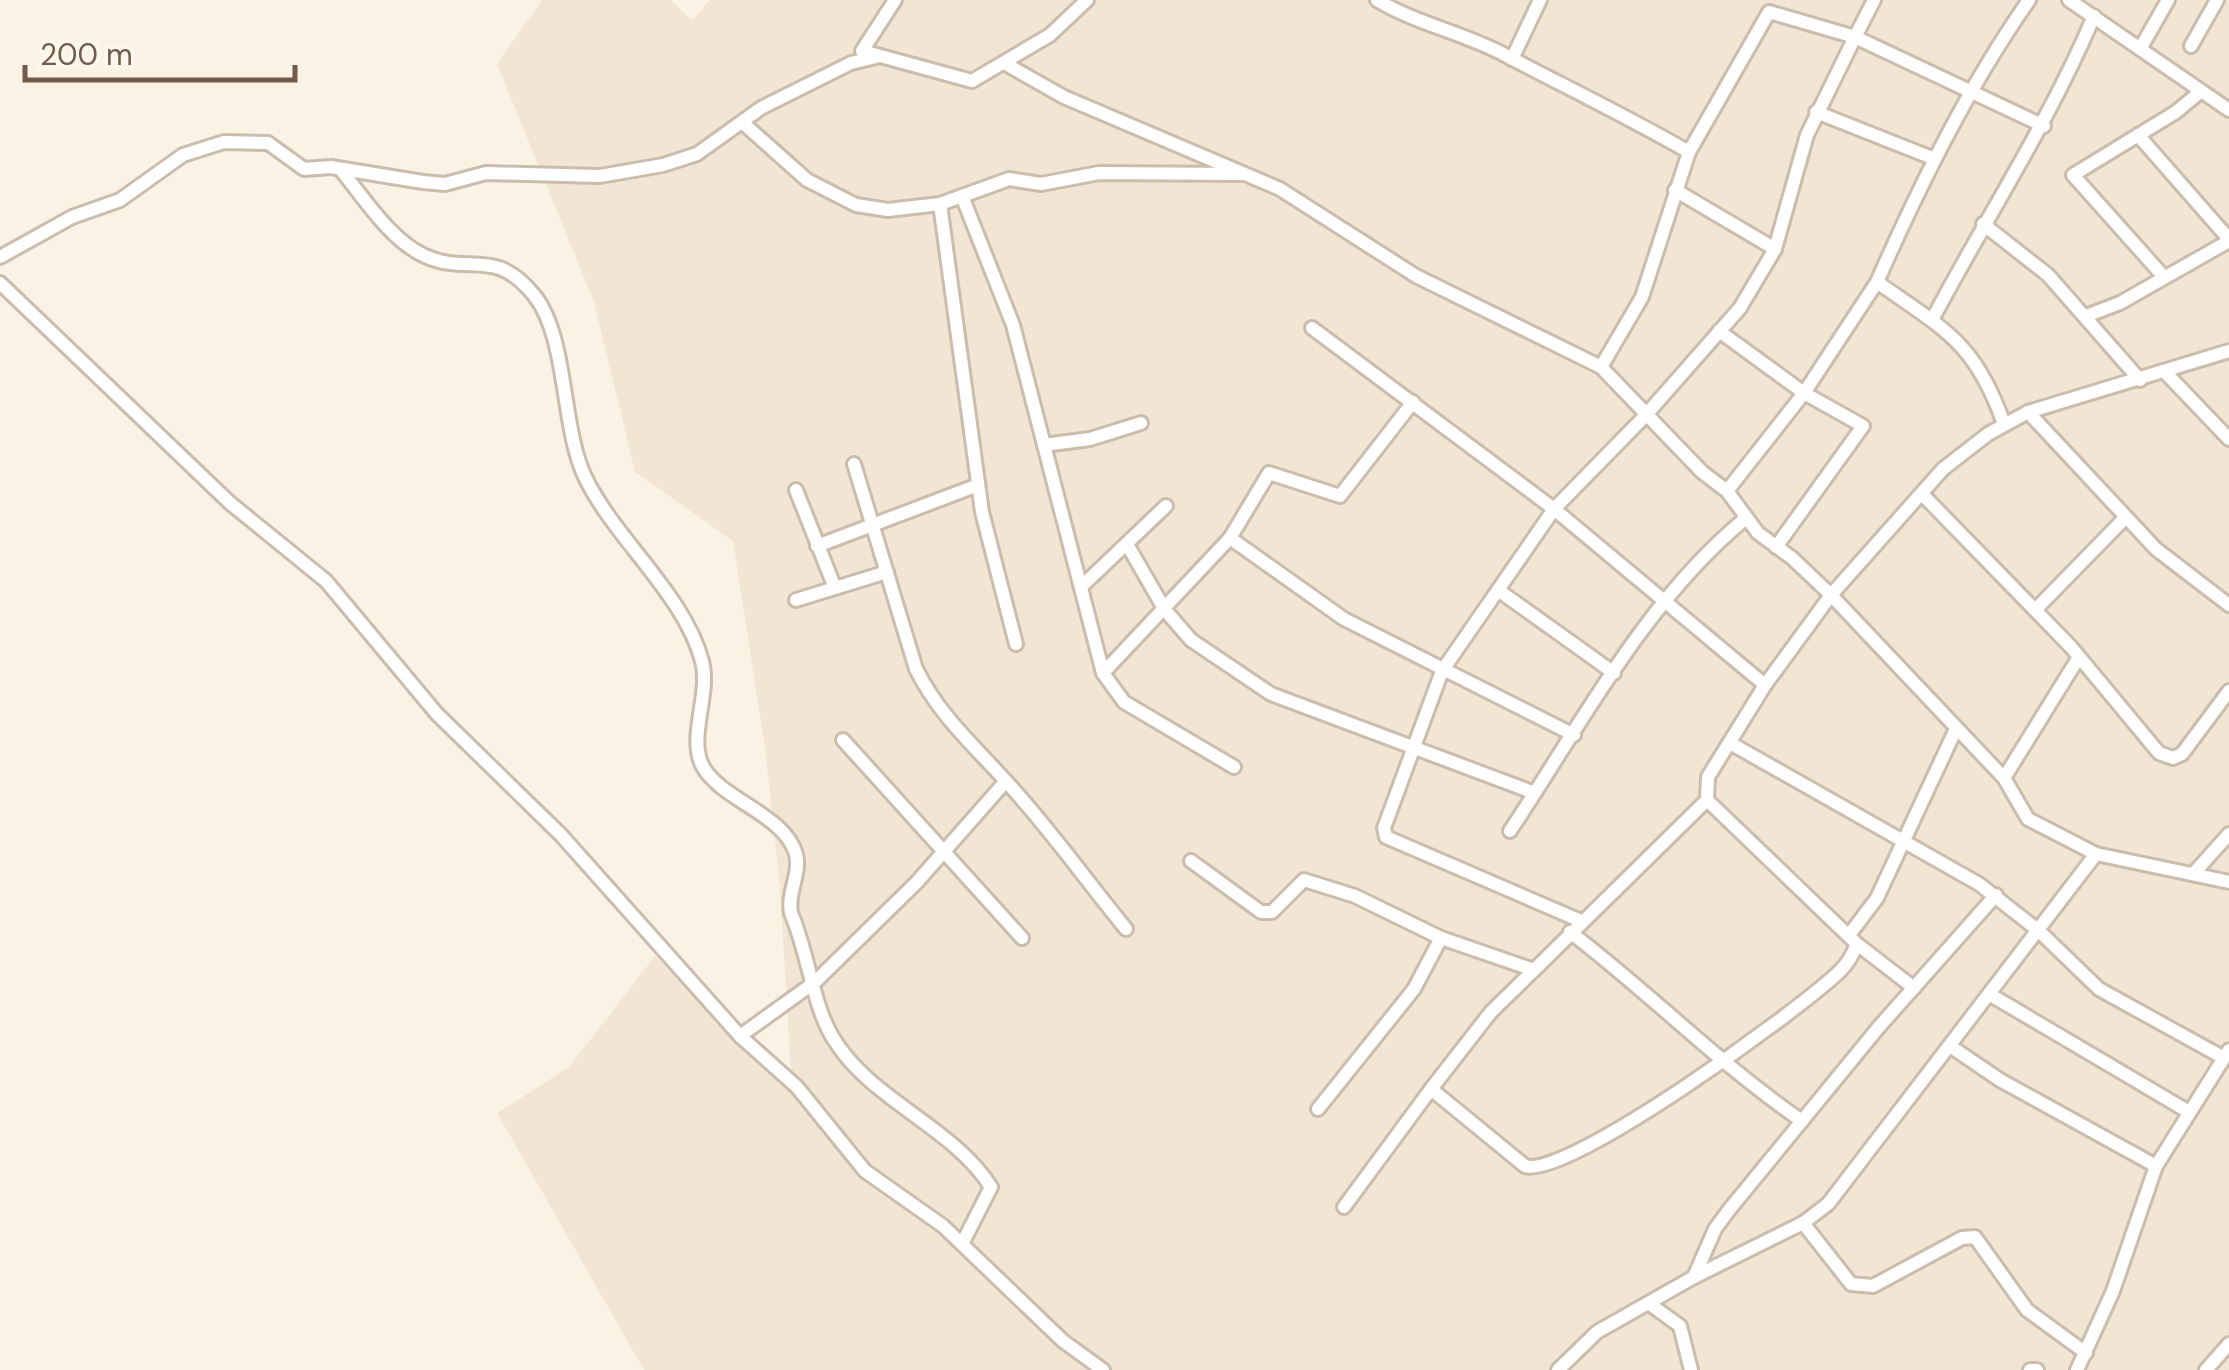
<svg xmlns="http://www.w3.org/2000/svg" width="2229" height="1370" viewBox="0 0 2229 1370" font-family="'DM Sans',sans-serif">
  <style>
    .residential { fill: #f1e6d4 }
    .lines { fill: none; stroke-linecap: round; stroke-linejoin: round }
    .minor-casing { stroke: #cbbcac; stroke-width: 18 }
    .minor { stroke: #fff; stroke-width: 12 }
  </style>
  <rect width="100%" height="100%" fill="#faf3e5"/>
  <path class="residential" d="M542 0H671L692 21 710 0H2229V1370H644L497 1113 569 1067 655 956 792 1092 780 887 765 748 733 541 635 472 594 302 497 64Z"/>
  <g class="lines">
    <g class="minor-casing">
      <g id="minor">
        <path d="M895 0 862 51 972 81 1050 35 1087 0"/>
        <path d="M1377 0C1417 24 1464 33 1505 55 1566 87 1628 117 1689 152"/>
        <path d="M2069 0 2229 110"/>
        <path d="M2191 46 2217 0"/>
        <path d="M2140 49 2168 0"/>
        <path d="M1512 59 1540 0"/>
        <path d="M1004 63 1064 97 1280 189 1416 276 1601 367 1702 472 1727 491 1758 533 1792 558 1831 595 2004 778 2028 819 2096 854 2229 882"/>
        <path d="M1816 112 1935 159"/>
        <path d="M743 123 807 180 856 205 888 210 940 204 1009 179 1041 184 1099 173 1242 174"/>
        <path d="M2138 135 2229 239"/>
        <path d="M341 170C364 198 391 241 425 256 469 276 494 246 534 295 568 337 561 427 585 477 614 538 684 594 702 661 711 693 687 738 703 767 723 801 784 814 796 854 801 874 787 892 791 913 808 952 813 1006 833 1038 871 1101 951 1125 991 1187L962 1244"/>
        <path d="M1675 190 1775 249"/>
        <path d="M962 196 1013 325 1103 673 1124 702 1234 767"/>
        <path d="M940 204 982 512 1016 644"/>
        <path d="M1983 224 2048 275 2140 380"/>
        <path d="M0 257 72 217 120 200 183 155 224 142 268 143 304 169 331 167 423 182 445 184 486 173 600 176 663 165 697 154 761 108 851 63 876 57"/>
        <path d="M2164 277 2073 175 2176 112 2200 92"/>
        <path d="M1877 282C1920 185 1968 87 2029 0"/>
        <path d="M0 283 230 503 326 581 437 714 561 835 740 1036 797 1087 865 1171 943 1226 1063 1341 1103 1370"/>
        <path d="M2086 316 2120 303 2229 241"/>
        <path d="M1932 320C1986 218 2049 122 2094 16"/>
        <path d="M1312 328 1554 509 1765 685"/>
        <path d="M1719 331 1804 393 1863 426 1776 547"/>
        <path d="M1601 367 1642 297 1689 152 1769 12 1855 37 1874 0"/>
        <path d="M2164 371 2229 439"/>
        <path d="M2028 412 2156 549 2229 605"/>
        <path d="M1044 445 1090 439 1141 423"/>
        <path d="M854 464 916 669C938 713 970 742 1003 778 1047 825 1085 879 1126 929"/>
        <path d="M796 490 835 588"/>
        <path d="M1727 491 1804 393 1877 282C1945 330 1975 342 2004 424"/>
        <path d="M1922 494 2071 647 2159 753 2173 758 2182 754 2229 691"/>
        <path d="M1230 538 1344 619 1574 735"/>
        <path d="M817 546 978 485"/>
        <path d="M1128 546 1165 610 1191 640 1271 694 1535 793"/>
        <path d="M1081 587 1166 506"/>
        <path d="M1498 590 1614 673"/>
        <path d="M796 600 887 572"/>
        <path d="M2036 609 2126 517"/>
        <path d="M1103 673 1230 538 1269 473 1340 496 1413 402"/>
        <path d="M843 740 1022 938"/>
        <path d="M1730 743 1979 884 2039 931 2099 989 2224 1058"/>
        <path d="M2004 778 2079 657"/>
        <path d="M1510 831C1582 723 1645 601 1746 518"/>
        <path d="M1191 861 1261 912H1272L1304 880 1355 896 1441 938"/>
        <path d="M2194 873 2229 834"/>
        <path d="M1581 921 1386 837 1384 828 1442 671 1554 509 1645 416 1740 308 1775 249 1807 135 1855 37 2044 126"/>
        <path d="M1570 932C1650 993 1719 1064 1802 1121"/>
        <path d="M1849 935 1877 898 1955 731"/>
        <path d="M1914 988 1857 944 1707 800 1708 777 1765 685 1831 595 1943 469 1988 434 2028 412 2229 351"/>
        <path d="M1989 994 2189 1112"/>
        <path d="M740 1036 815 982 917 882 1006 781"/>
        <path d="M1950 1046 2000 1080 2156 1166"/>
        <path d="M1431 1089 1491 1012 1534 970"/>
        <path d="M1318 1109 1414 989 1441 938 1534 970 1707 800"/>
        <path d="M1344 1207 1431 1089 1525 1166C1566 1180 1804 1007 1841 970 1849 962 1853 954 1857 944"/>
        <path d="M1803 1223 1851 1284 1873 1286 1962 1238 1975 1237 2027 1310 2086 1353"/>
        <path d="M1694 1277 1803 1223 1828 1204 2096 854"/>
        <path d="M1651 1305 1680 1326 1691 1370"/>
        <path d="M1558 1370 1597 1332 1694 1277 1715 1229 1729 1210 1878 1028 1996 895"/>
        <path d="M2030 1370H2037"/>
        <path d="M2077 1370 2113 1291 2156 1166 2229 1050"/>
        <path d="M2206 1370 2229 1344"/>
      </g>
    </g>
    <use href="#minor" class="minor"/>
  </g>
  <path d="M25 65v15h270v-15" fill="none" stroke="#715c4c" stroke-width="5"/>
  <text x="40" y="65" font-size="30" fill="#715c4c" stroke="#fdf7eb" stroke-width="8" paint-order="stroke">200 m</text>
</svg>
